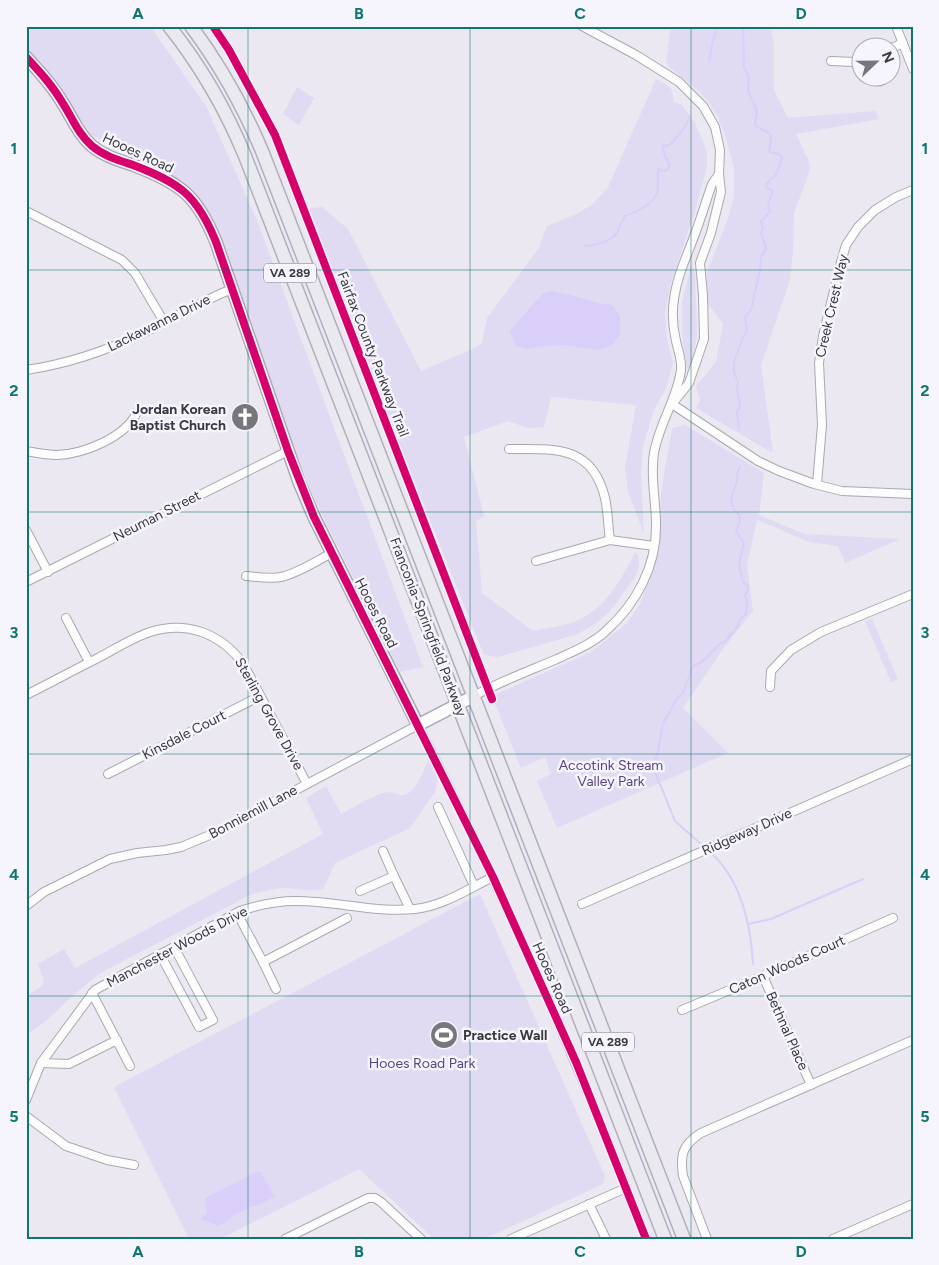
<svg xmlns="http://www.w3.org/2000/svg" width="939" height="1265" viewBox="0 0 939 1265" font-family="Figtree,sans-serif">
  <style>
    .green { fill: #e0daf2 }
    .water { fill: #dacff8 }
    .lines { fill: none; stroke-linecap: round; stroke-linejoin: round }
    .stream { stroke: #dacff8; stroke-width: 2 }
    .street-casing { stroke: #aaa8af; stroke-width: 10 }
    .secondary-casing { stroke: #aaa8af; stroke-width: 14 }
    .primary-casing { stroke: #b2aebd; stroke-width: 15 }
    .street { stroke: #fcfcfd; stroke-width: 8 }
    .secondary { stroke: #fcfcfd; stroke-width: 11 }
    .primary { stroke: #ebe9f0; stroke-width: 12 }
    .cycleway-casing { stroke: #f6f4fd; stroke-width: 11 }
    .cycleway { stroke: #d6006c; stroke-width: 8 }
    .grid { fill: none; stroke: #0f766e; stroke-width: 1; stroke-opacity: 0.55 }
    .labels { text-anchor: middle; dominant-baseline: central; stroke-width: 5; stroke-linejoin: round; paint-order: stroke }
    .shield { fill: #f6f4fd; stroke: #727177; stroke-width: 1 }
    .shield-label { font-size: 12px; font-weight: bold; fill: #3a393e }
    .street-label { font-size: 14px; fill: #3a393e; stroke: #f6f4fd }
    .poi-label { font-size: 14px; font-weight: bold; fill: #3a393e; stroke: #f6f4fd; text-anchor: end }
    .park-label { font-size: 14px; fill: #594385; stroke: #f6f4fd }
    .neatline { fill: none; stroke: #0f766e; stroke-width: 2 }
    .grid-label { font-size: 16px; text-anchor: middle; font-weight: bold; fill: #0f766e }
  </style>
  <rect width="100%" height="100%" fill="#ebe8f2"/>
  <g class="green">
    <path d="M26 26H150L206 106 256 218 423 667 400 672 310 490 213 218 185 182 92 135 26 46Z"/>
    <path d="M671 26H771L774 45V90L788 118 876 111 879 119 796 134 809 162 810 170 794 213 793 251 790 280 761 365 773 452H771L696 408 700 400 696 386 716 362 723 324 708 304 707 272 726 224 734 197V168L726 138 718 117 710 104 702 94 669 67 666 62Z"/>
    <path d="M656 79 671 88 674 102 682 105 695 123 707 151V167L695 211 671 283 665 312 667 339 673 363 667 386 654 410 643 446 641 474 644 534 628 491 625 468 636 405 551 397 544 427 528 428 508 421 464 437 484 516 476 521 482 593 533 631C546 628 559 627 571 623 604 612 620 581 635 553L638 555 639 567 634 579 609 612 598 622 578 634 512 653 497 657 484 655 305 209 322 207 348 229 421 371 475 348 482 343 487 318 539 248 547 226 574 215 592 205 608 187Z"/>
    <path d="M297 87 314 98 299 125 283 114Z"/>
    <path d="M691 265 695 273 697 335 691 366 687 369 682 333V303Z"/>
    <path d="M685 425 764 473 759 515 804 534 900 539 845 563 838 546 809 542 757 520 747 565 753 611 725 646 683 708 728 753 557 828 537 781 551 774 545 757 521 768 492 696 591 652 627 623 640 604 659 551 661 492 672 428Z"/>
    <path d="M872 619 898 679 891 682 865 621Z"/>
    <path d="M429 759 438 779 435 792 410 828 335 863 324 888C312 893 301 889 288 888 276 888 264 891 252 894L104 971C75 990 55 1017 26 1035V996L42 986 44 981 38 964 64 949 75 968 323 834 306 798 326 786 341 814C354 807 369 798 383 793 391 791 395 794 402 795 415 796 424 769 429 759Z"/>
    <path d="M480 894 604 1174 605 1177 603 1184 484 1239H434L359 1169 220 1239H189L114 1087Z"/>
  </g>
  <g class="water">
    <path d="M552 291C572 294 591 303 612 305L620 316V335L612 345 599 350 564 345 545 346 527 349 516 346 510 331 543 293Z"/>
    <path d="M257 1172H261L275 1197 234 1215 219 1226 201 1219 207 1213 205 1199 207 1197Z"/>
  </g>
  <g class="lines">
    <g class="stream">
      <path d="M709 62 713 40 718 26"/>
      <path d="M585 246C596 245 612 242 618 231 620 226 622 221 625 216 636 212 653 205 657 193 659 186 657 176 659 169L663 171 667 170 670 165 665 156 662 146 670 145C679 134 685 130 690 116"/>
      <path d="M739 430 737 412 740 407 737 388 738 382 734 372V362L742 340 747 330 745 317 751 310 760 270 761 257 766 248 761 233 763 229 761 221 770 212 768 205 773 191 767 188 766 184 776 175 782 157 779 154 769 152C773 128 773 138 755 125L757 111 748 91 749 78 744 67 743 26"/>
      <path d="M702 845 675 821 653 767 658 752 663 723 678 697 683 693 693 666 703 661 721 643 725 642 738 626 740 619 746 614 747 602 745 595 748 590V586L743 582 739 564 744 543 736 531C737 526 740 524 740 520 741 512 735 513 733 507 728 496 735 491 737 481 737 475 737 471 740 466"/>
      <path d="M712 854C741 880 751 926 753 964"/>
      <path d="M748 924 771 919 863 879"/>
    </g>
    <g class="street-casing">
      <g id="street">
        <path d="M582 26 636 55 679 82 703 106 715 127 720 150 719 174 721 192 711 233 700 263 703 295 704 339 689 383 673 403"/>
        <path d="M896 26 913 69"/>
        <path d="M892 48 903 43"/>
        <path d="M831 61 854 62 862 59"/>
        <path d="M26 211 122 260 135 273 164 322"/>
        <path d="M26 370C67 364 106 351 143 333 173 319 201 301 232 289"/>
        <path d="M672 404 758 461 779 471 814 484 842 491 913 494"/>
        <path d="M509 449C553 449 592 444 605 498 608 511 608 526 610 540"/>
        <path d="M26 451C37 453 47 455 57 455 84 454 126 437 137 412"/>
        <path d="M817 484 822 425 819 363 823 336 841 262 846 245 858 227 875 210 896 197 913 190"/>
        <path d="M26 530 48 572"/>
        <path d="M536 561 610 540 654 546"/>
        <path d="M246 576C257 577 270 579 281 577 299 573 316 561 332 553"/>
        <path d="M26 582 288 451"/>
        <path d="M66 618 89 662"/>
        <path d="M770 687 771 671 791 650 821 632 913 594"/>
        <path d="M26 695C50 683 74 670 98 658 115 649 132 638 150 632 187 620 222 634 244 665L307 784"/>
        <path d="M474 696C501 681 529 671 557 659 574 651 592 644 606 631 636 604 657 566 656 524 656 500 650 477 654 453 659 424 677 399 681 370 682 359 678 351 676 341 673 328 672 312 674 299 677 276 687 256 695 234 701 218 706 201 712 184L719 174"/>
        <path d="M108 774 260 696"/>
        <path d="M438 807 474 886"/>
        <path d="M394 876 410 909"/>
        <path d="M360 891 394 876 383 851"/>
        <path d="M582 904 913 759"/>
        <path d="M26 906 44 892 110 859 137 853 166 850 181 847 217 832 418 725C503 892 579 1063 646 1239"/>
        <path d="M237 913 263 962"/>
        <path d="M160 954 199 1027 213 1020 174 947"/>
        <path d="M763 976 811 1085"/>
        <path d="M276 989 263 962 347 918"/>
        <path d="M92 993 130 1066"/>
        <path d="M682 1010 763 976 893 918"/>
        <path d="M41 1063 69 1064 117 1040"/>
        <path d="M26 1100 41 1063 95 990 240 911C258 905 277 901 296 901 336 901 376 913 415 909 443 906 468 889 493 877"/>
        <path d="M26 1116 66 1146 107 1160 134 1165"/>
        <path d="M589 1204 606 1239"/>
        <path d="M285 1239 368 1198H375L381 1202 421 1239"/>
        <path d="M511 1239 626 1188"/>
        <path d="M707 1239 683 1176C680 1155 682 1145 701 1133L913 1040"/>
        <path d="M833 1239 913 1204"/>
      </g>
    </g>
    <g class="secondary-casing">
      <path id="secondary" d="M26 57C39 71 52 85 62 102 72 117 78 134 92 146 104 156 118 160 133 165 180 183 197 195 216 242L299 482 314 517 418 725 474 696"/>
    </g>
    <g class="primary-casing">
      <g id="primary">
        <path d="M169 26C200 65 226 110 245 156L665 1239"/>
        <path d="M191 26C220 65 243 106 262 151L684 1239"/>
      </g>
    </g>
    <use href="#street" class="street"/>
    <use href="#secondary" class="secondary"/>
    <use href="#primary" class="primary"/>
    <g class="cycleway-casing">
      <g id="cycleway">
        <path d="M213 26 229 50 275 135 492 699"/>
        <path d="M26 57C39 71 52 85 62 102 72 117 78 134 92 146 104 156 118 160 133 165 180 183 197 195 216 242L288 451 314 517 493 877 576 1062 646 1239"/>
      </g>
    </g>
    <use href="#cycleway" class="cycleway"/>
  </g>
  <path class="grid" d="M248 26V1239M470 26V1239M691 26V1239M26 270H913M26 512H913M26 754H913M26 996H913"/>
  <defs>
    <g id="church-disc" transform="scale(1.4375)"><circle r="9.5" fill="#78767d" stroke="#f6f4fd"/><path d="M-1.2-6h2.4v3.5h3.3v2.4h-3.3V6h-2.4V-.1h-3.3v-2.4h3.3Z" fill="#fff"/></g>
    <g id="stadium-disc" transform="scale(1.4375)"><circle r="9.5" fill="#78767d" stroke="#f6f4fd"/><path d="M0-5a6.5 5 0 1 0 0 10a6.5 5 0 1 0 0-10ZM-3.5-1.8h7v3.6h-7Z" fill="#fff"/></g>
  </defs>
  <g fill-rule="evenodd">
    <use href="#church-disc" x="245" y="417"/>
    <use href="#stadium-disc" x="444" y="1035"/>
  </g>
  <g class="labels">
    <g class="shield">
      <rect x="264" y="263.5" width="52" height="19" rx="4"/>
      <rect x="582" y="1032.5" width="52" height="19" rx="4"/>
    </g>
    <g class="shield-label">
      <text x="290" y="273">VA 289</text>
      <text x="608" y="1042">VA 289</text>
    </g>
    <g class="street-label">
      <text transform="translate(138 153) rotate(25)">Hooes Road</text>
      <text transform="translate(832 306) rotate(-77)">Creek Crest Way</text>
      <text transform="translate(159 323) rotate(-26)">Lackawanna Drive</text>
      <text transform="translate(373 354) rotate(69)">Fairfax County Parkway Trail</text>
      <text transform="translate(157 516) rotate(-27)">Neuman Street</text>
      <text transform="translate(376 613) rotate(63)">Hooes Road</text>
      <text transform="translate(428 627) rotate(69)">Franconia-Springfield Parkway</text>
      <text transform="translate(269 714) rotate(61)">Sterling Grove Drive</text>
      <text transform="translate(184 735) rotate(-27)">Kinsdale Court</text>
      <text transform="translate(253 812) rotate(-28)">Bonniemill Lane</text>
      <text transform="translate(747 832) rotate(-24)">Ridgeway Drive</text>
      <text transform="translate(177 947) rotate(-28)">Manchester Woods Drive</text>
      <text transform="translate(787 965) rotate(-24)">Caton Woods Court</text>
      <text transform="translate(552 978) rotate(66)">Hooes Road</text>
      <text transform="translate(787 1031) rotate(66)">Bethnal Place</text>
    </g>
    <g class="poi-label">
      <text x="226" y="409">Jordan Korean<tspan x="226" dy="16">Baptist Church</tspan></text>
      <text x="463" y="1035" text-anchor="start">Practice Wall</text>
    </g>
    <g class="park-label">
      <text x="611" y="765">Accotink Stream<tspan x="611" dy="16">Valley Park</tspan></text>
      <text x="422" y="1063">Hooes Road Park</text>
    </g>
  </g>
  <rect width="939" height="1265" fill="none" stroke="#f6f4fd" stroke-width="55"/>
  <g transform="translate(876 62) rotate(68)"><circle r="24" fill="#f6f4fd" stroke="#aba9b1"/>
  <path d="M0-4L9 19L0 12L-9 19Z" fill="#78767d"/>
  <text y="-8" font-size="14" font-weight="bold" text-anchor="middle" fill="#3a393e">N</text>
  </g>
  <rect x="28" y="28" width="884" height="1210" class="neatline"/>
  <g class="grid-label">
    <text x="138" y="19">A</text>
    <text x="359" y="19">B</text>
    <text x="580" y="19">C</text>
    <text x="801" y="19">D</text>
    <text x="14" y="154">1</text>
    <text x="925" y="154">1</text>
    <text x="14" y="396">2</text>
    <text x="925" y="396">2</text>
    <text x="14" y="638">3</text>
    <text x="925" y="638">3</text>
    <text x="14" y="880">4</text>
    <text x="925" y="880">4</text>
    <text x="14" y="1122">5</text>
    <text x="925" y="1122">5</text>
    <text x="138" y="1257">A</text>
    <text x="359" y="1257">B</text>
    <text x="580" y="1257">C</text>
    <text x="801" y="1257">D</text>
  </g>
</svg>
